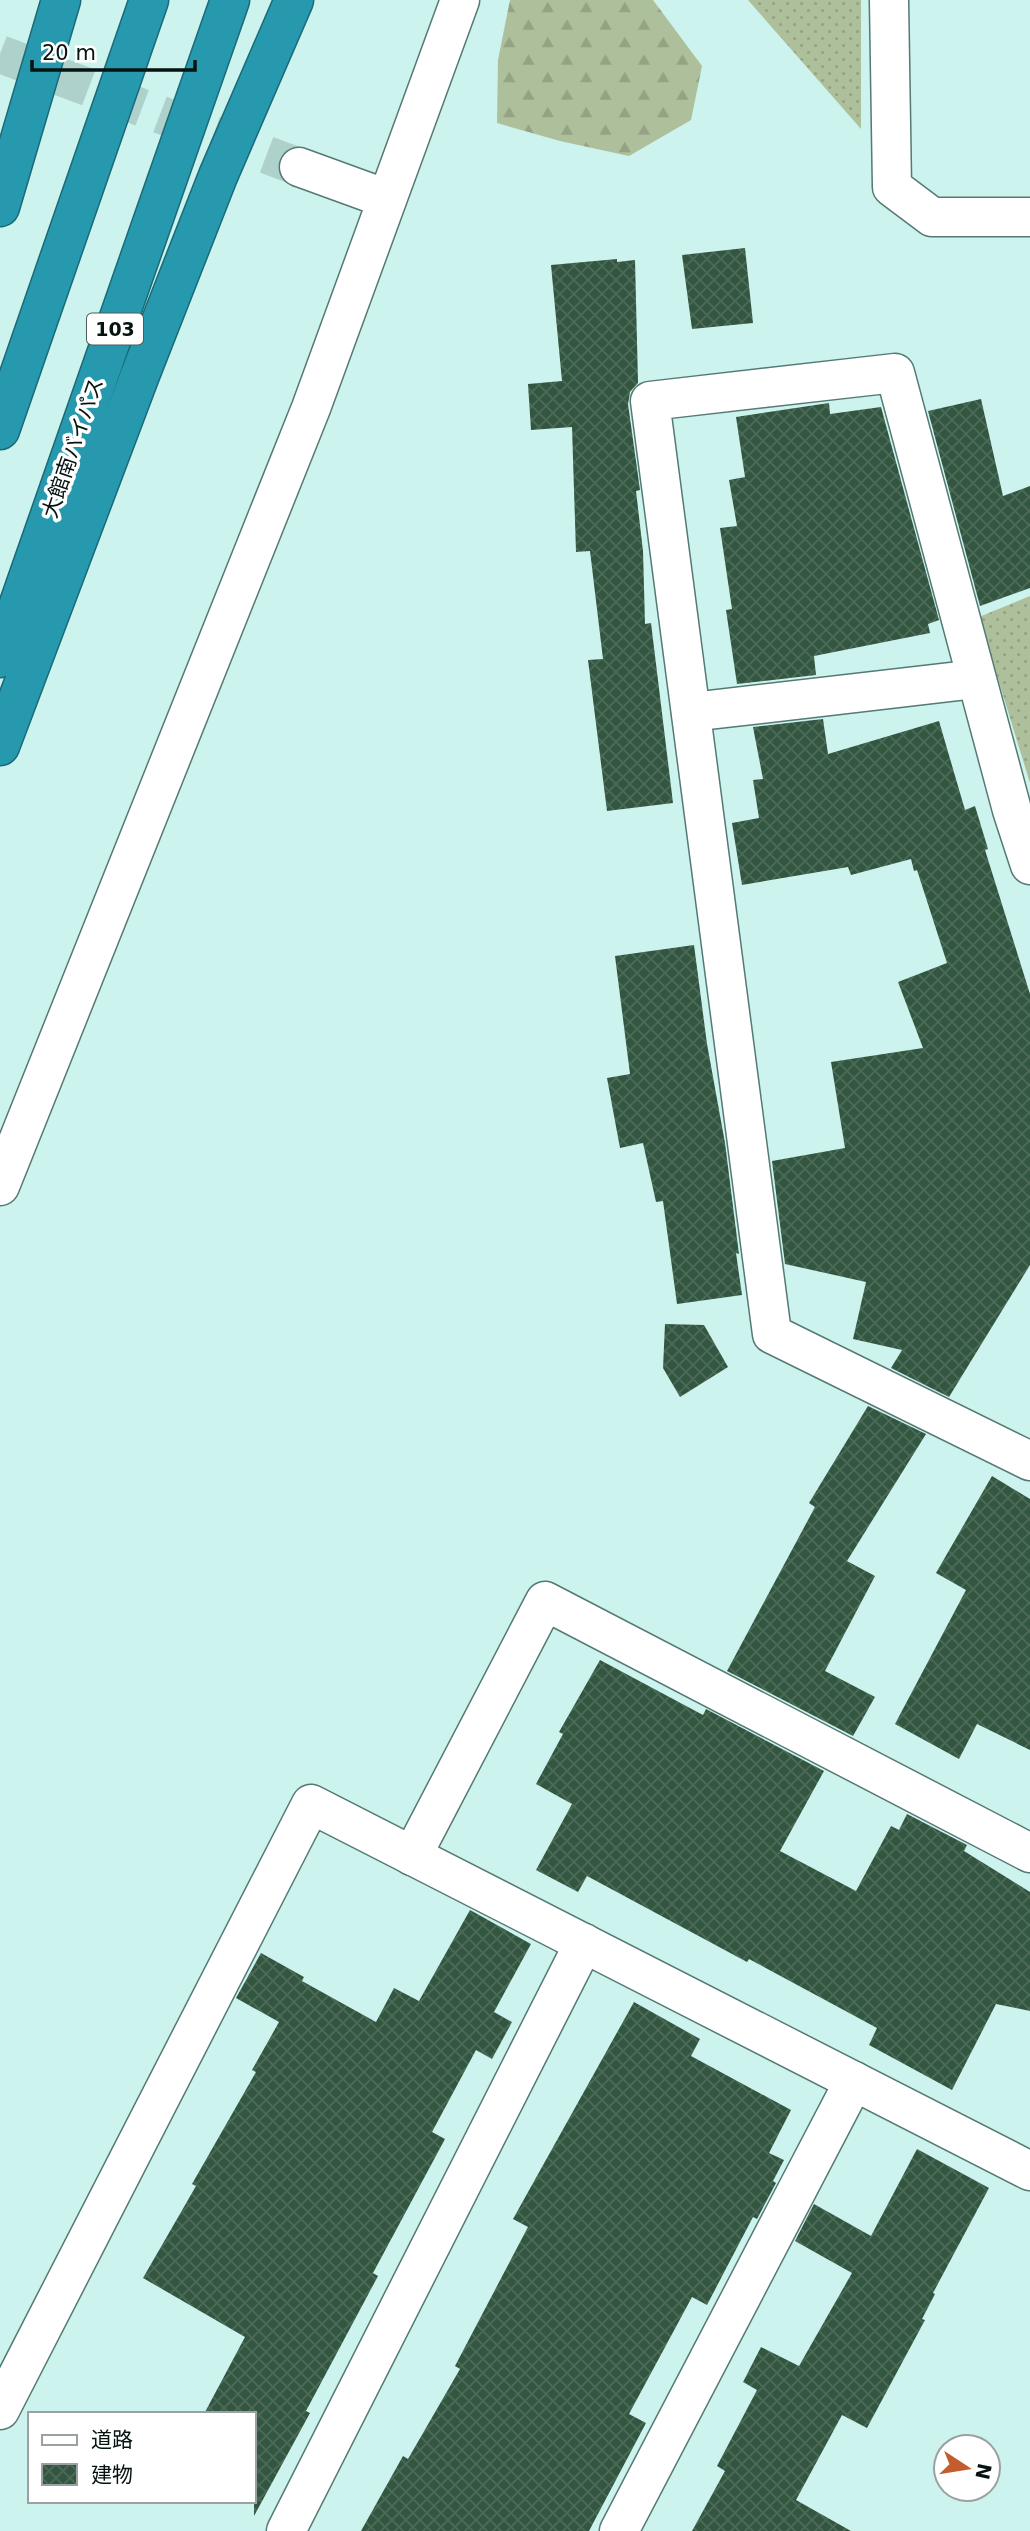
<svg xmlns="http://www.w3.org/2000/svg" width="1030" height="2531" viewBox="0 0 1030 2531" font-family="'DejaVu Sans','Noto Sans JP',sans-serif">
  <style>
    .grass { fill: url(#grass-dots) }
    .forest { fill: url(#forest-firs) }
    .building { fill: url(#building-cross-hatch) }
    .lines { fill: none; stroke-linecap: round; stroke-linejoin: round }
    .street-tunnel { stroke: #aed1cc; stroke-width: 38; stroke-dasharray: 38 19; stroke-linecap: butt }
    .street-casing { stroke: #557974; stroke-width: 41 }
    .highway-casing { stroke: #1b6a77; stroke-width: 41 }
    .street { stroke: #fff; stroke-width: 38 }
    .highway { stroke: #2799ae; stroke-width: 38 }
    .labels { text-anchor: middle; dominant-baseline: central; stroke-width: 7; stroke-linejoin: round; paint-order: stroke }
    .shield { fill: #fff; stroke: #505a58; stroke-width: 2 }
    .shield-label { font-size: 19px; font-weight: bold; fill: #051311 }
    .street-label { font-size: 21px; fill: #051311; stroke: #fff }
  </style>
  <defs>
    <pattern id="grass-dots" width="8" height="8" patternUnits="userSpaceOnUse" patternTransform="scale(1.75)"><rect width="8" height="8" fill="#aebf9b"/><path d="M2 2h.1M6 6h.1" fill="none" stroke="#94a384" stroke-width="1.8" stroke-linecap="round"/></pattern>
    <pattern id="forest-firs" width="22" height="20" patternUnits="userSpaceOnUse" patternTransform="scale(1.75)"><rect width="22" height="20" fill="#aebf9b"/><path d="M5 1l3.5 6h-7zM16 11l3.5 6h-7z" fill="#94a384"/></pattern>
    <pattern id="building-cross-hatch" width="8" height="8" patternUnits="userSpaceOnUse" patternTransform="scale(1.75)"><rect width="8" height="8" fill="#335641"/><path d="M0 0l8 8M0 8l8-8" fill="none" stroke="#4d6a59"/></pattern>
  </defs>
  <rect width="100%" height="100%" fill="#ccf3ed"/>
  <g class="grass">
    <path d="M748 0H861V129Z"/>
    <path d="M1030 596V783L979 617Z"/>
  </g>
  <path class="forest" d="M510 0H653L702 66 691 120 629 156 560 141 497 123 498 60Z"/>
  <g class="building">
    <path d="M745 248 753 323 692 329 682 255Z"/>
    <path d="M617 259V262L635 260 638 383 630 392 628 404 640 490 636 491 643 551 645 624 651 623 673 803 607 811 588 660 603 659 590 551 576 552 572 427 531 430 528 384 562 381 551 265Z"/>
    <path d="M981 399 1003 496 1030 486V588L980 606 928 411Z"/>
    <path d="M829 403 830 414 881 407 939 620 928 624 930 633 814 656 816 675 737 684 726 610 732 609 720 528 737 526 729 480 745 477 736 417Z"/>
    <path d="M823 719 828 754 939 721 965 810 975 806 988 849 985 850 1030 994V1265L949 1397 891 1368 902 1350 853 1339 866 1282 785 1264 772 1161 845 1148 831 1062 923 1048 898 982 947 963 917 870 914 871 911 859 851 875 848 867 742 885 732 823 759 818 753 780 763 779 753 727Z"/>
    <path d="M694 945 707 1044 725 1143 739 1254 736 1253 742 1295 677 1304 663 1201 656 1202 643 1143 620 1148 607 1078 630 1074 615 956Z"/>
    <path d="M665 1324 704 1325 728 1367 680 1397 663 1368Z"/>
    <path d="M868 1406 926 1434 847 1561 875 1576 825 1671 875 1697 853 1736 727 1671 815 1507 809 1503Z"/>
    <path d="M992 1476 1030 1499V1750L977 1724 959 1759 895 1724 966 1590 936 1573Z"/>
    <path d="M600 1660 703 1715 706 1709 824 1771 780 1851 856 1891 891 1826 899 1830 907 1814 967 1845 964 1851 1030 1892V2011L996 2004 952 2090 869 2045 877 2028 749 1959 747 1962 587 1876 578 1892 536 1870 572 1804 536 1784 563 1734 559 1732Z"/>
    <path d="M470 1910 531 1944 494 2012 512 2022 492 2059 476 2050 432 2132 445 2139 373 2273 378 2276 306 2411 310 2413 254 2516V2414H204L245 2337 143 2278 196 2186 192 2184 256 2072 252 2070 279 2022 236 1998 261 1953 304 1977 302 1981 376 2022 394 1988 419 2001Z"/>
    <path d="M634 2002 700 2039 691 2056 791 2110 769 2153 784 2160 773 2181 776 2183 757 2219 753 2217 707 2305 692 2297 629 2414 646 2423 589 2531H361L403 2456 408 2459 460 2369 455 2366 528 2227 513 2219Z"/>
    <path d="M917 2149 989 2188 933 2293 935 2294 922 2319 925 2320 867 2428 842 2415 796 2500 851 2531H692L725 2471 717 2466 757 2390 743 2382 761 2347 799 2366 852 2273 795 2241 814 2204 871 2236Z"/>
  </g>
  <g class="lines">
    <path class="street-tunnel" d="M0 54 299 167"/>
    <g class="street-casing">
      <g id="street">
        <path d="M889 0 892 187 932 217H1030"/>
        <path d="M299 167 387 199"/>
        <path d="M691 712 976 679"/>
        <path d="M1030 865 1012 810 895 373 650 401 772 1334 1030 1461"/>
        <path d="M0 1186 311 408 460 0"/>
        <path d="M412 1856 545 1601 1030 1853"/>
        <path d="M0 2410 311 1804 1030 2171"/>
        <path d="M286 2531 584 1943"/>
        <path d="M619 2531 854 2081"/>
      </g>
    </g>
    <g class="highway-casing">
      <g id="highway">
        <path d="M0 207 61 0"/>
        <path d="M0 430 149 0"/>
        <path d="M0 658 230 0"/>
        <path d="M0 746 140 375 218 176 294 0"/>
      </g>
    </g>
    <use href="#street" class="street"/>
    <use href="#highway" class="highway"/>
  </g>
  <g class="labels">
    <rect class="shield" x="87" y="313.5" width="56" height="31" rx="5"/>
    <g class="shield-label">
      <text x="115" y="329">103</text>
    </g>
    <g class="street-label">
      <text transform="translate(73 448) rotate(-71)">大館南バイパス</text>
    </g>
  </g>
  <rect x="28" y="2412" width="228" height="91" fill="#ffffff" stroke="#9ba1a0" stroke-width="2"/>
  <rect x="42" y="2435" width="35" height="10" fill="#ffffff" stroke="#9ba1a0" stroke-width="2"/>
  <text x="91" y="2447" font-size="21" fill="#051311">道路</text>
  <rect x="42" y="2464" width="35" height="21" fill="url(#building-cross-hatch)" stroke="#9ba1a0" stroke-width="2"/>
  <text x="91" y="2482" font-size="21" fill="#051311">建物</text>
  <g transform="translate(967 2468) rotate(102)"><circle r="33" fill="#ffffff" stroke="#9ba1a0" stroke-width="2"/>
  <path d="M0-5L12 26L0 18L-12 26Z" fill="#c35d2e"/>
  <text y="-10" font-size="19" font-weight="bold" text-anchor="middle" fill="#051311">N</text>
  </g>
  <path d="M32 60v10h163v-10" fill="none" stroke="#051311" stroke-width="3.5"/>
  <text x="42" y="60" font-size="21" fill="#051311" stroke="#ffffff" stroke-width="5" paint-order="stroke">20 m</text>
</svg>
